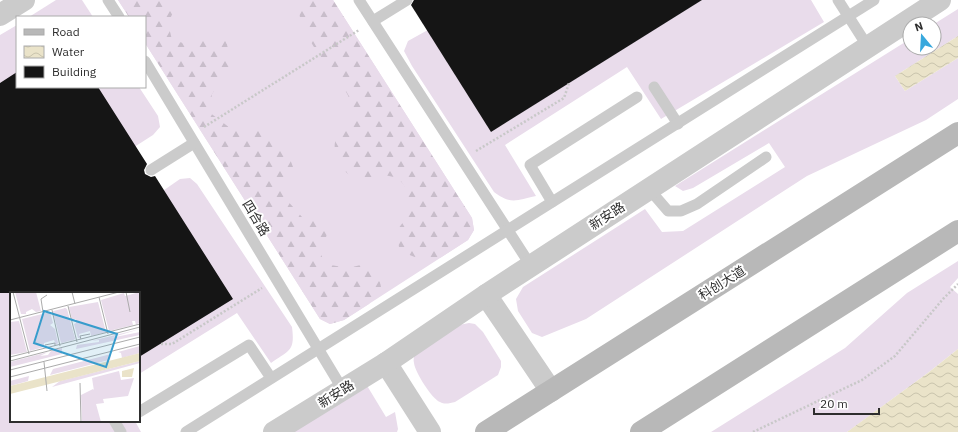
<svg xmlns="http://www.w3.org/2000/svg" width="958" height="432" viewBox="0 0 958 432" font-family="'IBM Plex Sans','Noto Sans SC',sans-serif">
  <style>
    .grass { fill: #e9dceb }
    .forest { fill: url(#forest-firs) }
    .water { fill: url(#water-waves) }
    .building { fill: #151515 }
    .lines { fill: none; stroke-linecap: round; stroke-linejoin: round }
    .path { stroke: #c8c8c8; stroke-width: 2.5; stroke-dasharray: 2 2; stroke-linecap: butt }
    .service { stroke: #cbcbcb; stroke-width: 11 }
    .minor { stroke: #cbcbcb; stroke-width: 22 }
    .secondary { stroke: #b8b8b8; stroke-width: 22 }
    .labels { text-anchor: middle; dominant-baseline: central; stroke-width: 4; stroke-linejoin: round; paint-order: stroke }
    .street-label { font-size: 13px; fill: #2e2e2e; stroke: #fff }
    .inset-road { fill: none; stroke: #ababab; stroke-width: 1 }
    .view { fill: #379ccc; fill-opacity: 0.15; stroke: #379ccc; stroke-width: 2 }
    .inset-edge { fill: none; stroke: #2e2e2e; stroke-width: 2 }
  </style>
  <defs>
    <pattern id="forest-firs" width="22" height="20" patternUnits="userSpaceOnUse"><rect width="22" height="20" fill="#e9dceb"/><path d="M5 1l3.5 6h-7zM16 11l3.5 6h-7z" fill="#c8bdca"/></pattern>
    <pattern id="water-waves" width="16" height="10" patternUnits="userSpaceOnUse"><rect width="16" height="10" fill="#eae3c9"/><path d="M0 5q4-4 8 0t8 0" fill="none" stroke="#c9c3ad"/></pattern>
  </defs>
  <rect width="100%" height="100%" fill="#fff"/>
  <g class="grass">
    <path d="M56 0H82L93 17H29Z"/>
    <path d="M118 0H333L472 218 474 230 468 240 344 320 330 324 320 319 145 43V17H129Z"/>
    <path d="M421 0H811L824 22 661 119 627 67 505 145 536 196C517 200 511 205 494 192L412 66 404 51 408 41 435 26Z"/>
    <path d="M958 9V36L895 76 905 91 958 58V99L926 120 807 176 586 319 542 337 532 333 518 311 516 299 523 287 645 209 662 232 683 231 785 167 769 143 693 188 683 191 675 186 910 39V48H934V24Z"/>
    <path d="M17 25V87H139L158 116 160 127 153 135 128 151 157 195 180 179 190 178 197 184 292 327C295 351 290 350 271 363L237 313 139 374V293H11V421H135L141 432H0V35Z"/>
    <path d="M958 261V278L950 287 958 294V349L929 372 850 430 847 432H711L845 348 907 293Z"/>
    <path d="M469 323 475 324 483 332 501 361V367L498 375 455 402C450 403 445 405 440 402 432 399 415 372 414 363 413 360 414 357 415 354L459 325Z"/>
    <path d="M366 384 386 417 395 412 398 429 397 432H288Z"/>
  </g>
  <g class="forest">
    <path d="M118 0H179L168 23 172 40 187 44 210 38 226 41 232 63 212 94 209 112 230 128 259 127 276 137 285 146 293 167 285 186V198L302 217 321 220 328 232 320 252 325 264 348 268 365 264 378 272 381 287 369 304 344 320 330 324 320 319 145 43V17H129Z"/>
    <path d="M298 0H333L472 218 474 230 468 240 440 258 420 259 407 254 399 247 396 232C399 227 404 222 406 217 412 201 408 178 389 176 378 174 367 180 355 178 343 175 329 148 337 138 341 133 348 130 352 127 358 103 343 87 330 69 315 50 297 25 298 0Z"/>
  </g>
  <g class="water">
    <path d="M958 36V58L905 91 895 76Z"/>
    <path d="M958 349V432H847L929 372Z"/>
  </g>
  <g class="building">
    <path d="M414 0H702L491 132 411 5Z"/>
    <path d="M17 72V87H98L147 164 144 170 145 174 151 177 155 176 233 299 139 357V293H0V83Z"/>
  </g>
  <g class="lines">
    <g class="path">
      <path d="M204 127 359 30"/>
      <path d="M476 151 564 98 569 83"/>
      <path d="M161 344H172L262 288"/>
      <path d="M753 432 862 380 895 356 943 299 958 284"/>
    </g>
    <g class="service">
      <path d="M108 0 119 17"/>
      <path d="M359 0 531 266"/>
      <path d="M838 0 868 47"/>
      <path d="M373 21 407 0"/>
      <path d="M145 61 343 390"/>
      <path d="M654 87 678 124"/>
      <path d="M151 170 194 143"/>
      <path d="M649 189 668 211H681L697 204 766 157"/>
      <path d="M552 202 530 165 637 97"/>
      <path d="M139 412 249 345 271 378"/>
      <path d="M115 422 121 432"/>
      <path d="M186 432 874 0"/>
    </g>
    <g class="minor">
      <path d="M0 15 24 0"/>
      <path d="M486 295 551 391"/>
      <path d="M386 363 430 432"/>
      <path d="M274 432 386 363 486 295 940 0"/>
    </g>
    <g class="secondary">
      <path d="M486 432 958 133"/>
      <path d="M641 432 958 231"/>
    </g>
  </g>
  <g class="labels">
    <g class="street-label">
      <text transform="translate(607 216) rotate(-33)">新安路</text>
      <text transform="translate(256 218) rotate(59)">四合路</text>
      <text transform="translate(722 283) rotate(-32)">科创大道</text>
      <text transform="translate(336 394) rotate(-32)">新安路</text>
    </g>
  </g>
  <g transform="translate(10 292)">
    <rect width="130" height="130" fill="#fff"/>
    <path d="M5 0H26L31 19 26 20 22 17 16 20V22H11ZM130 0V30L126 33 125 29H122L123 33 99 39 91 8 114 1 115 4ZM88 10 96 40 81 44 80 39 69 42 70 46H68L64 32 66 31V27H62L59 15ZM56 16 65 47 52 51 43 19ZM40 20 43 31 40 33 45 37 48 51 46 53 44 48 34 51V55L20 59 12 27ZM9 29 17 60 0 63V30ZM130 37 100 46 130 40V43L66 57 67 53 89 50V48L81 49ZM130 54V61L112 66 111 61 108 60ZM52 56V62L0 75V70L38 60 30 64 38 63 41 59ZM101 62 100 68 95 69 40 83 43 77ZM109 79 111 88 124 86 118 104 93 107 94 111 86 112 82 86ZM19 84 18 89 0 94V89Z" fill="#e9dceb"/>
    <path d="M54 16 57 17 65 47 61 49 58 47 60 42 56 39 58 35 57 25 53 22ZM45 19 48 21 46 26 50 27 47 32 52 37V46L56 48 51 51 43 20ZM130 69V71L42 95 50 89ZM83 97 87 101 86 112 91 130H72L71 103Z" fill="#e9dceb"/>
    <path d="M130 61V69L0 102V94ZM124 76 122 85H112V79Z" fill="#eae3c9"/>
    <path class="inset-road" d="M3 0 19 62M62 0 65 12M116 0 120 20M89 5 98 42M58 14 67 50M42 18 50 54M33 20 31 7 37 3M0 28 109 0M71 47 70 44 80 42M35 53 45 51V54M0 65 130 32M0 69 130 35M34 70 37 99M0 78 130 45M0 85 130 52M70 91 71 130"/>
    <path class="view" d="M34 19 107 42 96 75 24 51Z"/>
    <rect width="130" height="130" class="inset-edge"/>
  </g>
  <rect x="16" y="16" width="130" height="72" fill="#ffffff" stroke="#ababab"/>
  <rect x="24" y="29" width="20" height="6" fill="#b8b8b8" stroke="#ababab"/>
  <text x="52" y="36" font-size="12" fill="#2e2e2e">Road</text>
  <rect x="24" y="46" width="20" height="12" fill="url(#water-waves)" stroke="#ababab"/>
  <text x="52" y="56" font-size="12" fill="#2e2e2e">Water</text>
  <rect x="24" y="66" width="20" height="12" fill="#151515" stroke="#ababab"/>
  <text x="52" y="76" font-size="12" fill="#2e2e2e">Building</text>
  <g transform="translate(922 36) rotate(342)"><circle r="19" fill="#ffffff" stroke="#ababab"/>
  <path d="M0-3L7 15L0 10L-7 15Z" fill="#38a8dd"/>
  <text y="-6" font-size="11" font-weight="bold" text-anchor="middle" fill="#2e2e2e">N</text>
  </g>
  <path d="M814 408v6h65v-6" fill="none" stroke="#2e2e2e" stroke-width="2"/>
  <text x="820" y="408" font-size="12" fill="#2e2e2e" stroke="#ffffff" stroke-width="3" paint-order="stroke">20 m</text>
</svg>
